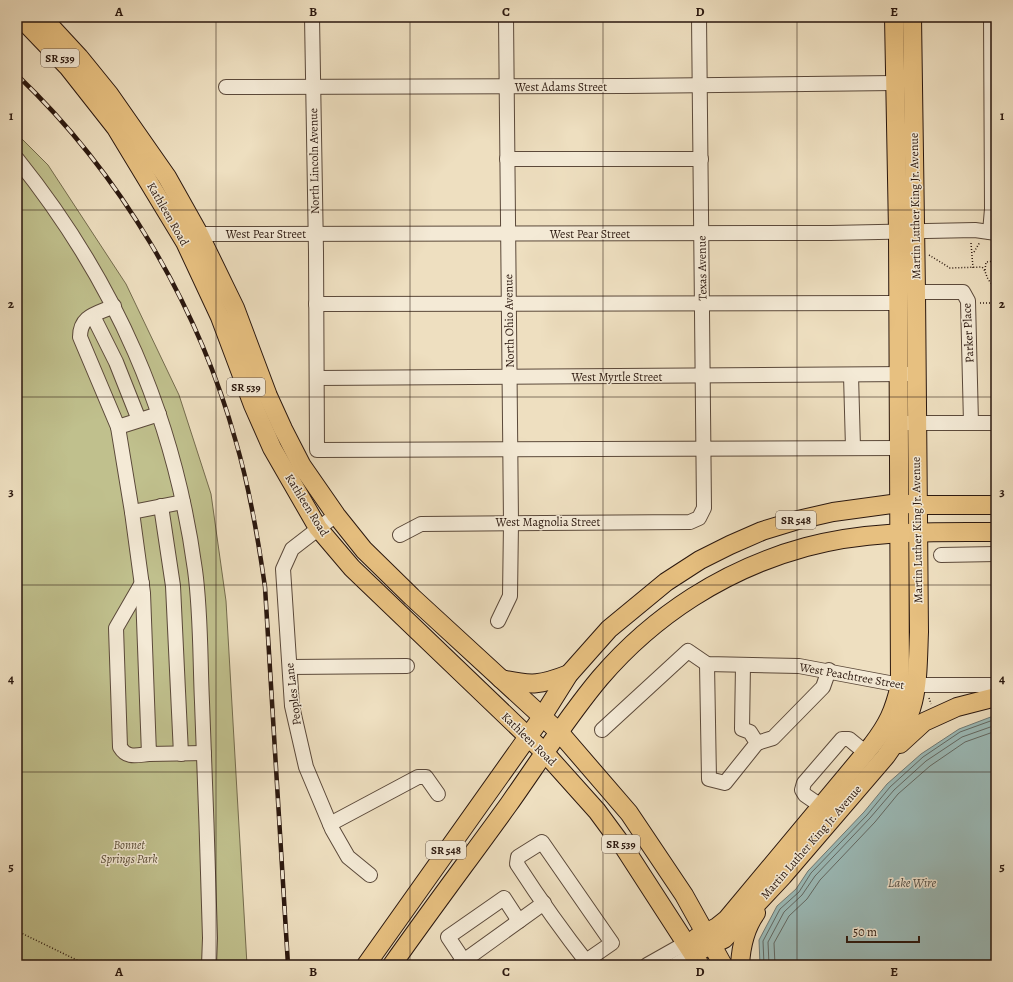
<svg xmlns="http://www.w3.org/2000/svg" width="1013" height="982" viewBox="0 0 1013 982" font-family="Alegreya,serif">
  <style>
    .green { fill: #c0c08d; stroke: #756c4e }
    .water { fill: #9bbbb9; stroke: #6e7975 }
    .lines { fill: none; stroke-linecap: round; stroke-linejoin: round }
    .shore { stroke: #626964; stroke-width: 1 }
    .minor-casing { stroke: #5b493a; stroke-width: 16 }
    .major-casing { stroke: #2a170e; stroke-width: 20 }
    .path { stroke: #2a170e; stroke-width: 1.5; stroke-dasharray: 1 2; stroke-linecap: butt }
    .minor { stroke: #f4ead6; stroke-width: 14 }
    .major { stroke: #e7c080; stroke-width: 18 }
    .rail-casing { stroke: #2a170e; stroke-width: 4.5 }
    .rail { stroke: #f4ead6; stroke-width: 3; stroke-dasharray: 9; stroke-linecap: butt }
    .grid { fill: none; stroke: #2a170e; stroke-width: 1; stroke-opacity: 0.55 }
    .labels { text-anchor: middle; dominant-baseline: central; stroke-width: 3; stroke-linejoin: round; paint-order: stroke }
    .shield { fill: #f4ead6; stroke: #67564a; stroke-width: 1 }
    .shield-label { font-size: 11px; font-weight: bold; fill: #2a170e }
    .street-label { font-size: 12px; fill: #2a170e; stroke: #f4ead6 }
    .park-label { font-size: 12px; font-style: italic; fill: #574a34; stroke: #f4ead6 }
    .water-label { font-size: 13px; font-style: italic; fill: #52504a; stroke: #f4ead6 }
    .neatline { fill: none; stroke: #2a170e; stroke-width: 1.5 }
    .grid-label { font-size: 13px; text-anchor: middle; font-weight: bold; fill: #2a170e }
  </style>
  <rect width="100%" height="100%" fill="#eedfc0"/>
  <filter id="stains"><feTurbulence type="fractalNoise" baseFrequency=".005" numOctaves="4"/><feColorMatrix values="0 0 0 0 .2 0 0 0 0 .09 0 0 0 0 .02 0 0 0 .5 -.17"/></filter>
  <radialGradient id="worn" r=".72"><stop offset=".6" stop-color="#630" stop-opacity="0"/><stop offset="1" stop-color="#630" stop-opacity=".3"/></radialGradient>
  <path class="green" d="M17 134 48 165 126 284 179 395 211 494 226 601 247 965H17Z"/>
  <path class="water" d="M996 715V965H760L759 940 777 906 796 889 808 871 864 812 887 784 921 754 959 729Z"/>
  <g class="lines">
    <g class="shore">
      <path d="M764 965 763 941 780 909 799 892 811 873 867 815 890 787 923 757 960 732 996 719"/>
      <path d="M769 965 768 942 784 912 802 895 815 876 870 818 894 790 926 761 962 737 996 725"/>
      <path d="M775 965 774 943 789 916 807 899 820 880 875 822 898 794 930 766 965 742 996 731"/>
    </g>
    <g class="minor-casing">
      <g id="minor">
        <path d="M312 17 316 252 317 450 900 448"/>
        <path d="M226 87 627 86 895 83"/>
        <path d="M17 159C115 281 174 415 195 570 201 614 200 659 202 702 205 781 208 859 210 938L209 965"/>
        <path d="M507 159H701"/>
        <path d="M990 232 992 209 991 17"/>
        <path d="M192 238 199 234 830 233 975 230 996 233"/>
        <path d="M916 292H963L968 301 971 423"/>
        <path d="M316 304 898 303"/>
        <path d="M114 306C97 314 80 315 80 337L118 427 159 414"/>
        <path d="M93 316 116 362 139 420"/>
        <path d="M851 375 853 448"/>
        <path d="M317 378 908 374"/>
        <path d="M899 423H996"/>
        <path d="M118 427 132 512"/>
        <path d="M183 502 132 512 143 593 149 754 204 753"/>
        <path d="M161 506 173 586 181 754"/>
        <path d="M336 515 292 549 283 569 292 706 306 767 332 829 348 857 370 875"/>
        <path d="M400 535 421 524 690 522 699 518 704 508 699 17"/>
        <path d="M941 555 996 554"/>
        <path d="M142 583 116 628 120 747C127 759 137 755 149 754"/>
        <path d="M498 621 510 596 511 523 506 17"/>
        <path d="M707 664 709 779 725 783 757 743 750 732 742 729 743 665"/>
        <path d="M290 667 407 666"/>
        <path d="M602 730 688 651 707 664 799 666 900 685H996"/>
        <path d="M757 743 773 738 823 687 829 670"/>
        <path d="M821 806 805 795 802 790 804 783 842 739H849L866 753"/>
        <path d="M330 824 418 777H426L438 794"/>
        <path d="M464 961 448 937 504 898 519 921"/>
        <path d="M586 961 612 943 542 842 518 857 517 864C539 898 563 932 589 965"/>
        <path d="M458 965 544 903"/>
        <path d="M647 965 686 943"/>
        <path d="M675 965 693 954"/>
      </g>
    </g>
    <g class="major-casing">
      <g id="major">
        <path d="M20 17 68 67 116 128 185 242 220 317 253 405 272 448 318 528 352 568 545 753 597 811 625 849 700 965"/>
        <path d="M42 17 79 57 109 94 167 177 199 234 235 308 268 396 283 429 302 466 336 515 364 550 412 597 560 733 629 813 684 895 723 965"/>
        <path d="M501 679C532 686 541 685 569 674"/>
        <path d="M900 744 924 722 957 707 996 697"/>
        <path d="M696 938 717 927 727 919 872 745C888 724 894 711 900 685L898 232 894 17"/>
        <path d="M701 950 724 939 783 876 886 756C919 710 917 686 919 632L916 292 912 17"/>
        <path d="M366 965 542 717 569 674 609 629 666 582 700 560 730 545 762 531 798 520 833 512 899 503 917 505H996"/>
        <path d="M392 965C430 911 470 858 509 804 538 763 568 716 600 678 654 615 725 569 806 547 868 530 932 532 996 532"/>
        <path d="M740 965C741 947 746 927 756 913"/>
      </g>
    </g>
    <g class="path">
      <path d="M971 243 973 268"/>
      <path d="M974 252 980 242"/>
      <path d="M929 255 950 268 982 267C988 273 984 279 996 287"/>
      <path d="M985 270 986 262 996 261"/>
      <path d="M980 303H996"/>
      <path d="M17 431 19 438"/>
      <path d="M929 698 931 704"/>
      <path d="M17 931 87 965"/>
      <path d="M485 960 489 965"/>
    </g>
    <use href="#minor" class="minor"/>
    <use href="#major" class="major"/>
    <g class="rail-casing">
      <path id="rail" d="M17 75C120 173 198 305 236 442 250 490 258 538 265 587L288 965"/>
    </g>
    <use href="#rail" class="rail"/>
  </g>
  <path class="grid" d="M216 17V965M410 17V965M603 17V965M797 17V965M17 210H996M17 397H996M17 585H996M17 772H996"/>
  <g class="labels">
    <g class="shield">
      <rect x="41" y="49" width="38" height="18" rx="3"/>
      <rect x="227" y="378" width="38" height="18" rx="3"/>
      <rect x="776" y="511" width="40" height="18" rx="3"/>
      <rect x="602" y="835" width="38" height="18" rx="3"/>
      <rect x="426" y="841" width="40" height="18" rx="3"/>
    </g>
    <g class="shield-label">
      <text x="60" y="58">SR 539</text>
      <text x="246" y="387">SR 539</text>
      <text x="796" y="520">SR 548</text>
      <text x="621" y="844">SR 539</text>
      <text x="446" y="850">SR 548</text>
    </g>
    <g class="street-label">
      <text x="561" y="87">West Adams Street</text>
      <text transform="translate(314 161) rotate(-91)">North Lincoln Avenue</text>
      <text transform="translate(915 206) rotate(-91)">Martin Luther King Jr. Avenue</text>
      <text transform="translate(168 214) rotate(60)">Kathleen Road</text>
      <text x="266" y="234">West Pear Street</text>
      <text x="590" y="234">West Pear Street</text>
      <text transform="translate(702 268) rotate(-91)">Texas Avenue</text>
      <text transform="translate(509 321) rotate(-91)">North Ohio Avenue</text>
      <text transform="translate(968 333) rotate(-93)">Parker Place</text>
      <text x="617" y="377">West Myrtle Street</text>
      <text transform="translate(307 505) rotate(58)">Kathleen Road</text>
      <text x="548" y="522">West Magnolia Street</text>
      <text transform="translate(917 530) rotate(-91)">Martin Luther King Jr. Avenue</text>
      <text transform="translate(852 676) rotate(10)">West Peachtree Street</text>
      <text transform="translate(293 694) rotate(-97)">Peoples Lane</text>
      <text transform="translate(529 739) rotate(44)">Kathleen Road</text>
      <text transform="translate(811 842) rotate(-49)">Martin Luther King Jr. Avenue</text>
    </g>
    <g class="park-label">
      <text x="129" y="845">Bonnet<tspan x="129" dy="14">Springs Park</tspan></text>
    </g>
    <g class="water-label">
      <text x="912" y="882">Lake Wire</text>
    </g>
  </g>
  <rect width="1013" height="982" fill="none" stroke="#eedfc0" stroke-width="44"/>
  <path d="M847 936v6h72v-6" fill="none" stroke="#2a170e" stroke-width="2"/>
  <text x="853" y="936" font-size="12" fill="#2a170e" stroke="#f4ead6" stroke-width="3" paint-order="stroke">50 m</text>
  <rect x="22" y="22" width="969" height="938" class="neatline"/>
  <g class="grid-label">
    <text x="119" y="16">A</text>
    <text x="313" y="16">B</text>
    <text x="506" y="16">C</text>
    <text x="700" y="16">D</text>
    <text x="894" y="16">E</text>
    <text x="11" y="120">1</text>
    <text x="1002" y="120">1</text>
    <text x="11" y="308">2</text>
    <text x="1002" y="308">2</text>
    <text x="11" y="496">3</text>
    <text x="1002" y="496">3</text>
    <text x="11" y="683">4</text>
    <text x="1002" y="683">4</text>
    <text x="11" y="871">5</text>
    <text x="1002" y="871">5</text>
    <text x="119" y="976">A</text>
    <text x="313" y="976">B</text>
    <text x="506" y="976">C</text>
    <text x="700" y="976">D</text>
    <text x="894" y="976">E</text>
  </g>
  <rect width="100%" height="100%" filter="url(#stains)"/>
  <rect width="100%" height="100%" fill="url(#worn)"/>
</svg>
